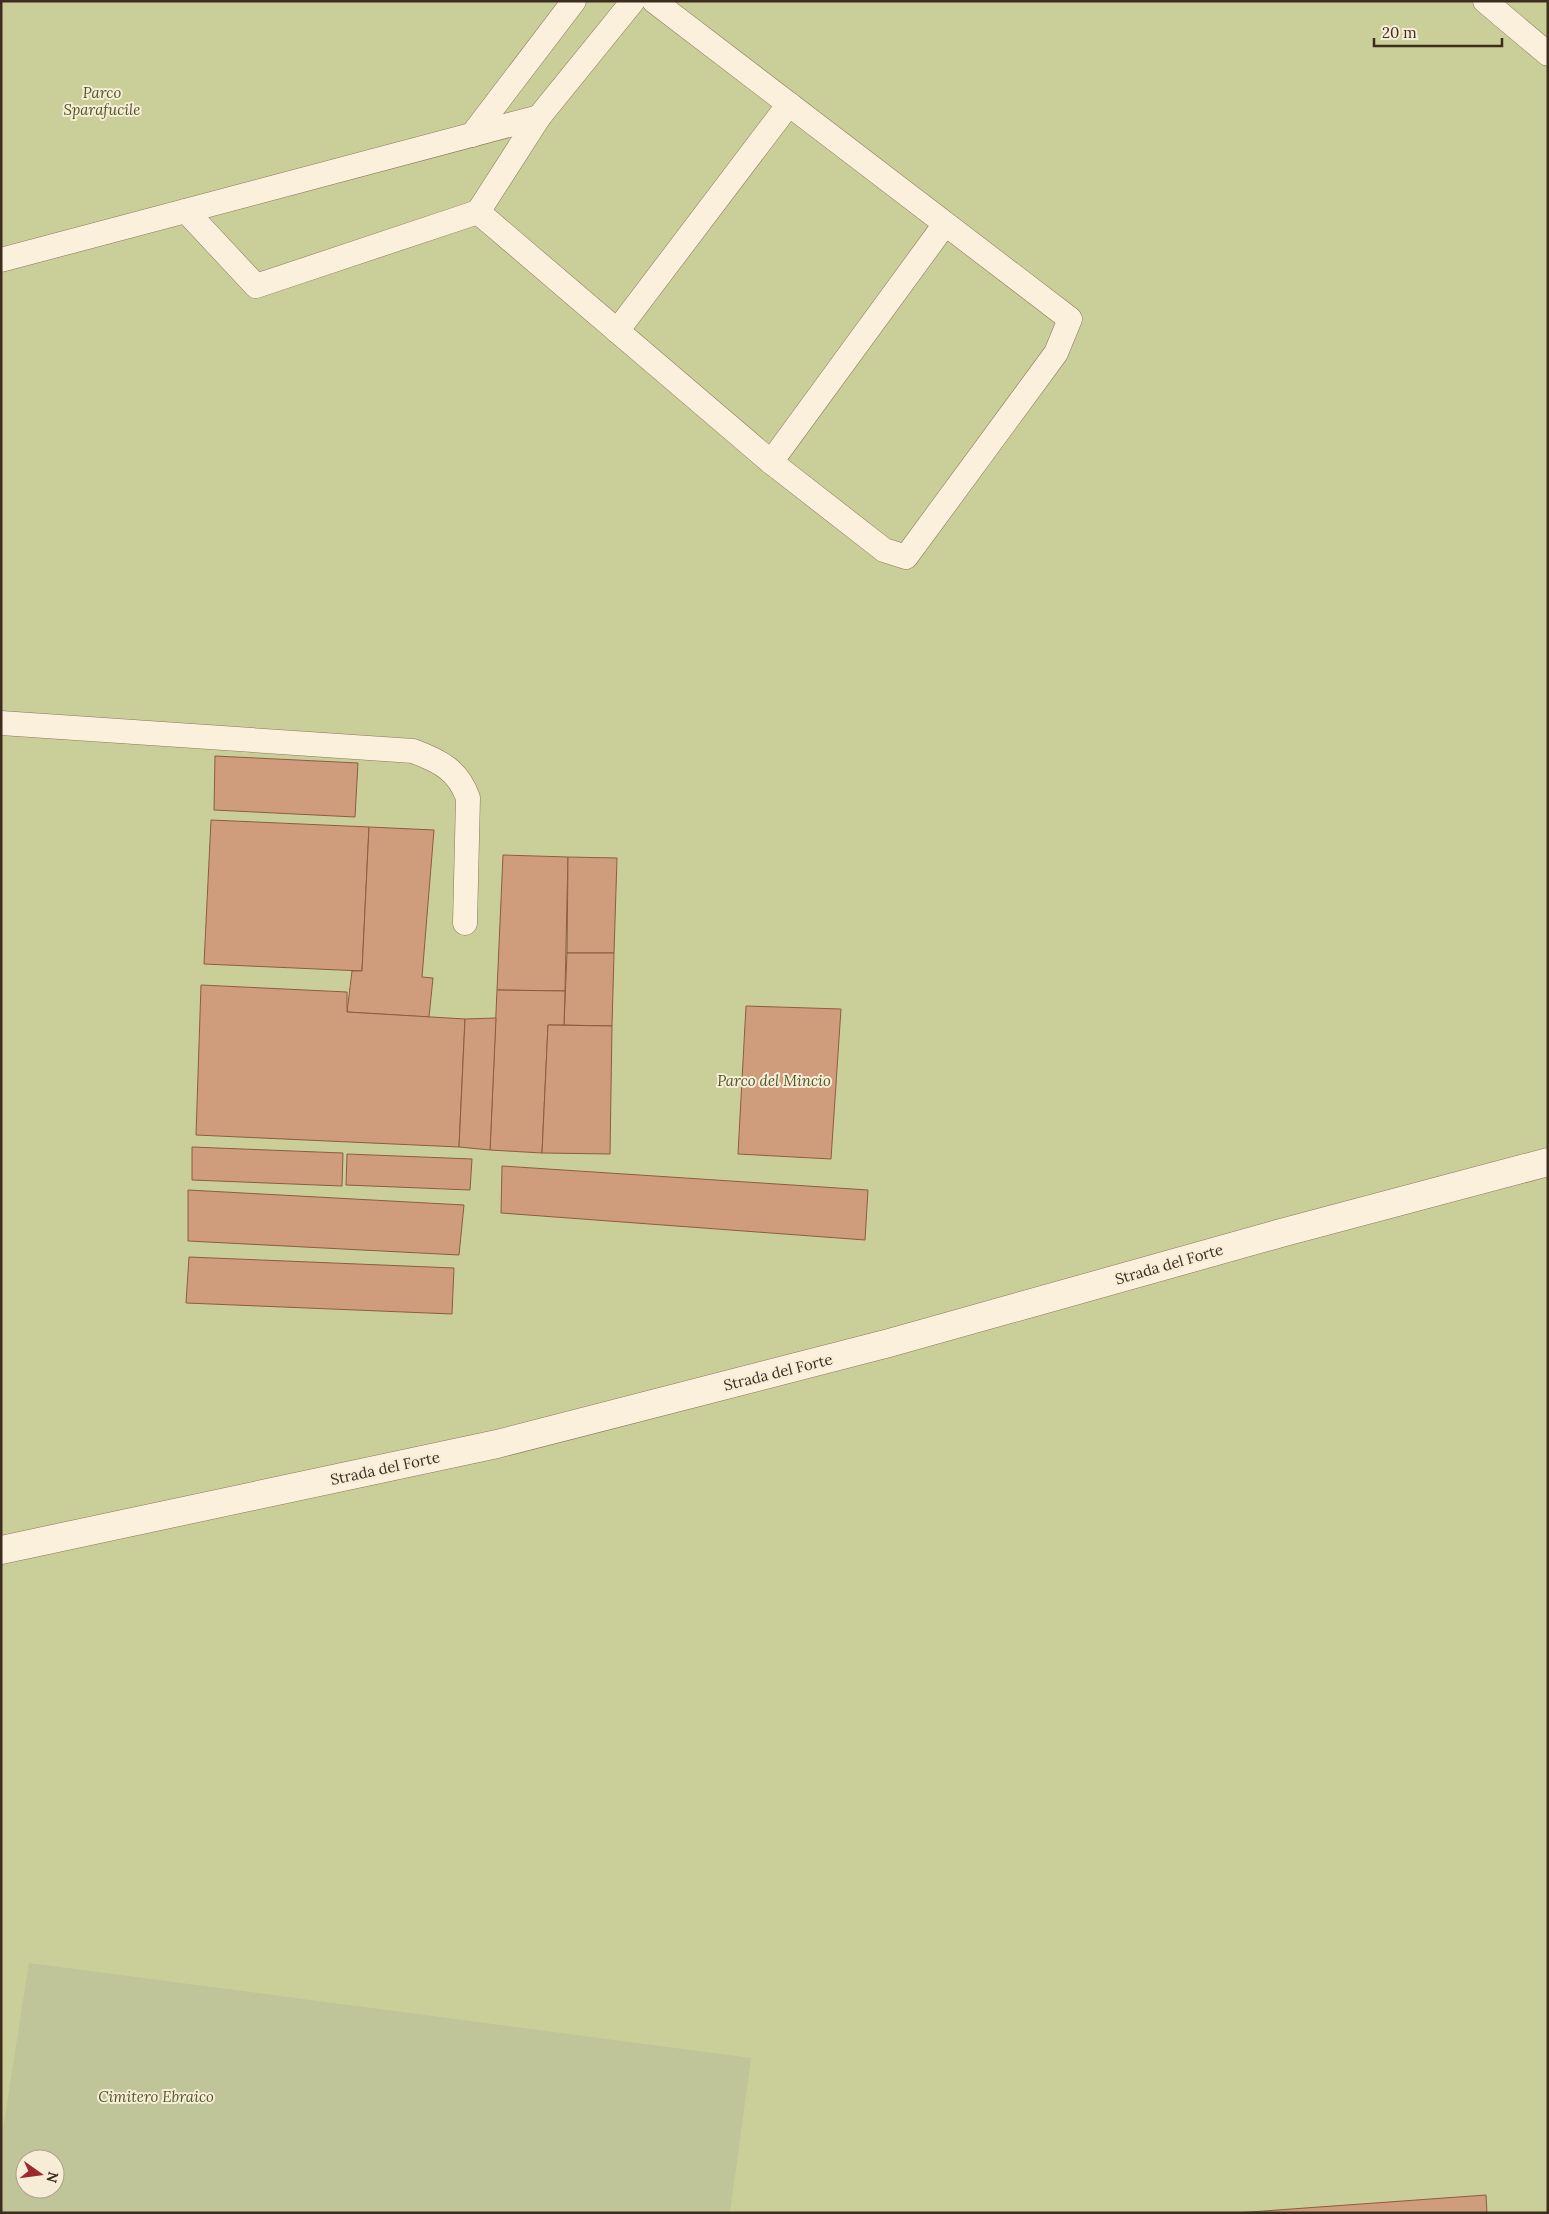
<svg xmlns="http://www.w3.org/2000/svg" width="1549" height="2214" viewBox="0 0 1549 2214" font-family="Lora,serif">
  <style>
    .green { fill: #cacf9a; fill-rule: evenodd }
    .cemetery { fill: #bfc499; fill-rule: evenodd }
    .building { fill: #cf9c7c; stroke: #8c5d40 }
    .lines { fill: none; stroke-linecap: round; stroke-linejoin: round }
    .service-casing { stroke: #8c745b; stroke-width: 25 }
    .minor-casing { stroke: #8c745b; stroke-width: 29 }
    .service { stroke: #faf0db; stroke-width: 24 }
    .minor { stroke: #faf0db; stroke-width: 28 }
    .labels { text-anchor: middle; dominant-baseline: central; stroke-width: 4; stroke-linejoin: round; paint-order: stroke }
    .park-label { font-size: 15px; font-style: italic; fill: #4d5925; stroke: #f7edd7 }
    .street-label { font-size: 15px; fill: #3c2d1f; stroke: #f7edd7 }
  </style>
  <rect width="100%" height="100%" fill="#f0e3c7"/>
  <path class="green" d="M1 1H1548V2213H1ZM25 2159H55V2189H25Z"/>
  <path class="cemetery" d="M29 1963 751 2058 730 2213H1V2141ZM25 2159H55V2189H25Z"/>
  <g class="building">
    <path d="M215 756 358 763 355 817 214 810Z"/>
    <path d="M211 820 369 827 362 971 204 964Z"/>
    <path d="M369 827 434 830 422 977 433 978 429 1017 347 1012 352 971H362Z"/>
    <path d="M503 855 568 857 565 991 497 990Z"/>
    <path d="M568 857 617 858 614 953H567Z"/>
    <path d="M567 953H614L612 1026 564 1025Z"/>
    <path d="M201 985 347 992V1012L465 1019 459 1147 196 1135Z"/>
    <path d="M497 990 565 991 564 1025H548L542 1153 490 1150Z"/>
    <path d="M746 1006 841 1009 831 1159 738 1154Z"/>
    <path d="M496 1018 490 1150 459 1147 465 1019Z"/>
    <path d="M548 1025 612 1026 610 1154 542 1153Z"/>
    <path d="M192 1147 343 1153 342 1186 192 1180Z"/>
    <path d="M347 1154 472 1159 470 1190 346 1185Z"/>
    <path d="M502 1166 868 1190 865 1240 501 1213Z"/>
    <path d="M188 1190 464 1205 459 1255 188 1241Z"/>
    <path d="M189 1257 454 1268 452 1314 186 1303Z"/>
    <path d="M1486 2195 1487 2213H1236Z"/>
  </g>
  <g class="lines">
    <g class="service-casing">
      <g id="service">
        <path d="M1485 1 1548 54"/>
        <path d="M472 135 574 1"/>
        <path d="M186 211 256 286 478 212 771 462 884 550 906 557 1056 353 1070 319 654 1"/>
        <path d="M478 212 539 117"/>
        <path d="M1 260 539 117 633 1"/>
        <path d="M617 331 789 104"/>
        <path d="M771 462 945 224"/>
        <path d="M1 723 413 751C440 761 458 770 468 798L465 923"/>
      </g>
    </g>
    <g class="minor-casing">
      <path id="minor" d="M1 1550 497 1444 889 1343 1281 1233 1548 1162"/>
    </g>
    <use href="#service" class="service"/>
    <use href="#minor" class="minor"/>
  </g>
  <g class="labels">
    <g class="park-label">
      <text x="102" y="92">Parco<tspan x="102" dy="17">Sparafucile</tspan></text>
      <text x="774" y="1080">Parco del Mincio</text>
      <text x="156" y="2096">Cimitero Ebraico</text>
    </g>
    <g class="street-label">
      <text transform="translate(1169 1264) rotate(-16)">Strada del Forte</text>
      <text transform="translate(778 1372) rotate(-14)">Strada del Forte</text>
      <text transform="translate(385 1468) rotate(-12)">Strada del Forte</text>
    </g>
  </g>
  <rect width="1549" height="2214" fill="none" stroke="#3c2d1f" stroke-width="5"/>
  <g transform="translate(40 2174) rotate(104)"><circle r="24" fill="#f7edd7" stroke="#aca08d"/>
  <path d="M0-4L9 19L0 12L-9 19Z" fill="#9d292d"/>
  <text y="-8" font-size="14" font-weight="bold" text-anchor="middle" fill="#3c2d1f">N</text>
  </g>
  <path d="M1374 38v8h128v-8" fill="none" stroke="#3c2d1f" stroke-width="2.5"/>
  <text x="1382" y="38" font-size="15" fill="#3c2d1f" stroke="#f7edd7" stroke-width="4" paint-order="stroke">20 m</text>
</svg>
